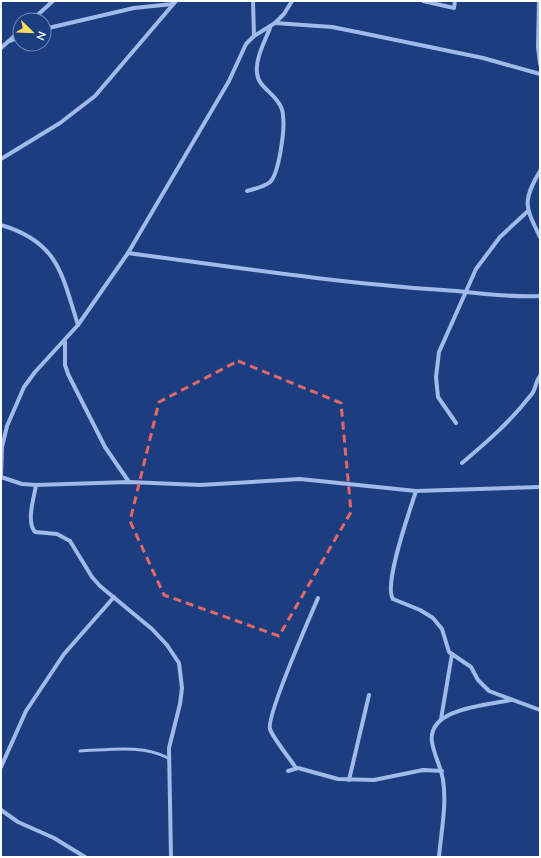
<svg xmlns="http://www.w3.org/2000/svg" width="541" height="858" viewBox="0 0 541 858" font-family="Mulish,sans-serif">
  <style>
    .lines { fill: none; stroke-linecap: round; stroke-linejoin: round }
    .service { stroke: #a0bae9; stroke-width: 3 }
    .minor { stroke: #a0bae9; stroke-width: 4 }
    .marked { fill: none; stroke: #e26868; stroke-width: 3; stroke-dasharray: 8 5; stroke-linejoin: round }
  </style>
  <rect width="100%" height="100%" fill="#1c3e80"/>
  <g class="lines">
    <path class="service" d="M80 751C108 750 143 744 168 758"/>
    <g class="minor">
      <path d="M253 1 254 36"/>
      <path d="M423 1 454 8 455 1"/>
      <path d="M539 1 538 47 540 64"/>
      <path d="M32 20 53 1"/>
      <path d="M275 23 332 27 357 32 483 58 540 74"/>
      <path d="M44 29 134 8 173 4"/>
      <path d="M10 41 20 37"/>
      <path d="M1 48 20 31"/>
      <path d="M1 159 60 123 95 96 176 1"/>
      <path d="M540 171C522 202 525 206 540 237"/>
      <path d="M247 191C254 189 264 187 270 182 279 174 285 129 283 116 283 112 281 106 278 102 272 92 258 86 257 73 255 59 265 41 270 28"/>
      <path d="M1 225C59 242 62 275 78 325"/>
      <path d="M128 253C233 267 338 283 443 290 476 292 507 298 540 296"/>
      <path d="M65 342V365L68 374 105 447 129 482"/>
      <path d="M456 423 438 397 436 377 439 352 476 269 500 237 528 211"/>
      <path d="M462 463C488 441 510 422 531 395 536 390 535 382 540 376"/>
      <path d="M1 476 2 447 7 426 24 387 35 372 78 325 128 253 229 81 246 44 254 36 275 23 284 14 292 1"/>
      <path d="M1 477 22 484 36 485 129 482 200 485 300 479 416 491 540 487"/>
      <path d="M36 485C34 498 26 521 35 532L57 534 70 541 92 577 100 586 152 629 167 645 179 663 182 688 180 704 169 748 171 857"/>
      <path d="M416 491C410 510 383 585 393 599L420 610 433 618 442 629 449 652 471 667 478 680 489 691 540 710"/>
      <path d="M441 719 452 654"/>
      <path d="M1 767 26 711 64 654 114 597"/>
      <path d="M296 768C290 759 273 738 270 729 266 716 310 617 318 598"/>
      <path d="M288 771 298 768 338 779 374 780 423 770 442 771"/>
      <path d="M349 780 369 695"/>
      <path d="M1 810 18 822 54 838 85 857"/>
      <path d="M439 857C441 833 447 804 443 780 441 767 434 755 432 742 427 708 488 705 511 700"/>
    </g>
  </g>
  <path class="marked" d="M238 361 341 403 351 512 279 636 164 595 130 521 159 402Z"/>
  <rect width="541" height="858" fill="none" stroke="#ffffff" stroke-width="4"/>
  <g transform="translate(32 32) rotate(113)"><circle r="19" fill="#1c3e80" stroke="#778bb3"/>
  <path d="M0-3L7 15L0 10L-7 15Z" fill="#fadb5d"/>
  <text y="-6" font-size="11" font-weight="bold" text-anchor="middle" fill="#ffffff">N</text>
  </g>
</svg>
